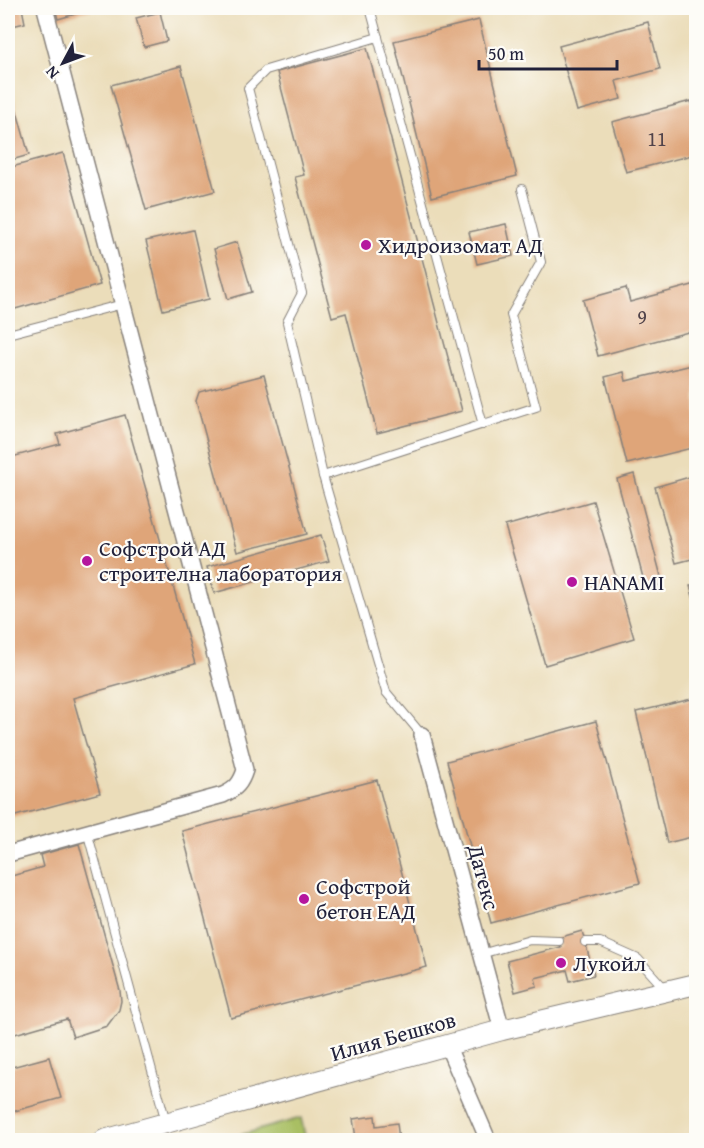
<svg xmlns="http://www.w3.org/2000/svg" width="704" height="1148" viewBox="0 0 704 1148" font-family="'Gentium Book Plus',serif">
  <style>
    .green { fill: #a9bf64; stroke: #667050; stroke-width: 1.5 }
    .building { fill: #dfa579 }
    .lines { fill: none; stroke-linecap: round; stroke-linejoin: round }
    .service-casing { stroke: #86807a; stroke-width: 10 }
    .minor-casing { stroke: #86807a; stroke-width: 18 }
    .tertiary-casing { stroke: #86807a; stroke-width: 22 }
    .service { stroke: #fff; stroke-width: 8 }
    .minor { stroke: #fff; stroke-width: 15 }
    .tertiary { stroke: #fff; stroke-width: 20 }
    .poi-dot { fill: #b5179e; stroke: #fdfcf7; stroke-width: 2 }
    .labels { text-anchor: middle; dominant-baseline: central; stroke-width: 4.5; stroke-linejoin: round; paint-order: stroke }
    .number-label { font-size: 20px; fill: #51434a }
    .poi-label { font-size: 22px; fill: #22223b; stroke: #fdfcf7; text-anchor: start }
    .street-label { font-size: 22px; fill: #22223b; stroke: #fdfcf7 }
  </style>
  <rect width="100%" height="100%" fill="#fdfcf7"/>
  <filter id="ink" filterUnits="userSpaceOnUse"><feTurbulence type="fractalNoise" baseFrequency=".0167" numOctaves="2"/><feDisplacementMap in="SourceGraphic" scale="12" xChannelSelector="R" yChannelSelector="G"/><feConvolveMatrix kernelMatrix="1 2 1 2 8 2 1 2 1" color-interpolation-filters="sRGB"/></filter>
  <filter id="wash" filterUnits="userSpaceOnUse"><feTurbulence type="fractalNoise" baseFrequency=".008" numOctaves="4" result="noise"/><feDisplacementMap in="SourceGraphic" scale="24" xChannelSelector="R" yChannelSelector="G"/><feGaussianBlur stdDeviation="1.35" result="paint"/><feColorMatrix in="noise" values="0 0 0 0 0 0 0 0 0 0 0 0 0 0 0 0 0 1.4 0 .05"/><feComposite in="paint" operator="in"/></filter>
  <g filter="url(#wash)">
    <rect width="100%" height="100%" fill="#ebddba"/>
    <path class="green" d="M301 1118 306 1140H222Z"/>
    <g id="blocks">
      <g class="building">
        <path d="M8 8H22L25 23 12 26Z"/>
        <path d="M55 8H96L58 19Z"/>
        <path d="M160 12 167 41 144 47 136 18Z"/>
        <path d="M479 20 517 176 432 197 394 41Z"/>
        <path d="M648 22 660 69 616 81 621 99 577 111 559 46Z"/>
        <path d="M367 48 462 411 377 433 346 313 332 317 295 177 304 175 277 72Z"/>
        <path d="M181 66 215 191 146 210 111 85Z"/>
        <path d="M8 79 29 155 8 161Z"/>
        <path d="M691 101 696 121V154L626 172 612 122Z"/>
        <path d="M63 153 100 285 8 311V168Z"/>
        <path d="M506 224 513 256 477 264 469 232Z"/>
        <path d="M193 230 209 299 163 310 146 241Z"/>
        <path d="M237 242 252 292 228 299 214 249Z"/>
        <path d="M696 284V330L598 356 583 300 626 288 630 302Z"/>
        <path d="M696 364V447L627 464 605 377 624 372 626 381Z"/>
        <path d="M264 375 307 534 237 552 196 401 199 392Z"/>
        <path d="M125 415 195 664 73 698 100 793 8 818V458L60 444 57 434Z"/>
        <path d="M634 474 663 584 646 589 617 479Z"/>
        <path d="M696 475V558L676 563 655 487Z"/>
        <path d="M593 501 634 638 545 665 505 526Z"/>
        <path d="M321 535 329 561 214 593 207 567Z"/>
        <path d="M696 584V607L690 586Z"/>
        <path d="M696 698V836L667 843 636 712Z"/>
        <path d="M596 721 640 883 491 923 447 761Z"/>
        <path d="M377 780 427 967 231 1018 182 831Z"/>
        <path d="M79 844 120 991 121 1001 119 1010 107 1026 73 1037 67 1019 8 1036V877L43 867 40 855Z"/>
        <path d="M582 931 594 975 570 981 567 970 535 978 537 986 515 992 507 961 561 947 558 938Z"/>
        <path d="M49 1057 61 1098 8 1113V1068Z"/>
        <path d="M375 1116 376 1126 397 1123 399 1140H362V1138H356L353 1119Z"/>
      </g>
    </g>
  </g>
  <g filter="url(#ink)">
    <use href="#blocks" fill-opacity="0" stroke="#86807a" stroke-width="1.5"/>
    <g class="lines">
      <g class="service-casing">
        <g id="service">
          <path d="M370 8 483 425"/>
          <path d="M378 37 266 70 248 88 302 293 287 322 323 476 386 692 422 735"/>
          <path d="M8 334 123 304"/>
          <path d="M323 476 536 407 511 315 541 262 522 189"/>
          <path d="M87 831 166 1122"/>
          <path d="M585 942H600L638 959 666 990"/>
          <path d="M481 954 530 940 559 941"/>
        </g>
      </g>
      <g class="minor-casing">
        <g id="minor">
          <path d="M422 735 502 1030"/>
          <path d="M8 854 223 795C236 789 241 783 245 770L45 8"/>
          <path d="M448 1047 488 1140"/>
        </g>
      </g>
      <g class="tertiary-casing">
        <path id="tertiary" d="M104 1140 502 1030 696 984"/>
      </g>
      <use href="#service" class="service"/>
      <use href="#minor" class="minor"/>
      <use href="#tertiary" class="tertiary"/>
    </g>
  </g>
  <g class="poi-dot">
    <circle cx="366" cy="245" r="6"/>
    <circle cx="87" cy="561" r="6"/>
    <circle cx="572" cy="582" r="6"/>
    <circle cx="304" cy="899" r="6"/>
    <circle cx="561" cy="963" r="6"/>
  </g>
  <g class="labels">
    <g class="number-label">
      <text x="657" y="138">11</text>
      <text x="642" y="316">9</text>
    </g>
    <g class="poi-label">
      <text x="378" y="245">Хидроизомат АД</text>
      <text x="99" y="548">Софстрой АД<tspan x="99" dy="25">строителна лаборатория</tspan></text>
      <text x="584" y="582">HANAMI</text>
      <text x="316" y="886">Софстрой<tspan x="316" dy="25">бетон ЕАД</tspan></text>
      <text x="573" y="963">Лукойл</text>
    </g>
    <g class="street-label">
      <text transform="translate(484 877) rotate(75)">Датекс</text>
      <text transform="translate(393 1036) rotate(-16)">Илия Бешков</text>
    </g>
  </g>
  <rect width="704" height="1148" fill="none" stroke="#fdfcf7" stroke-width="30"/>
  <g transform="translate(63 63) rotate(229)" stroke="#fdfcf7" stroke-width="4.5" paint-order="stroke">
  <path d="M0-4.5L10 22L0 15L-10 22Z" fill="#22223b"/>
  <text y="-9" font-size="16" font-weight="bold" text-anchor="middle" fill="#22223b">N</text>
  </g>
  <path d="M479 60v9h138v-9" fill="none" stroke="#22223b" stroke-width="3"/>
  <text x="488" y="60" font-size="18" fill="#22223b" stroke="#fdfcf7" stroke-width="4.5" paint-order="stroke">50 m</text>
</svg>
